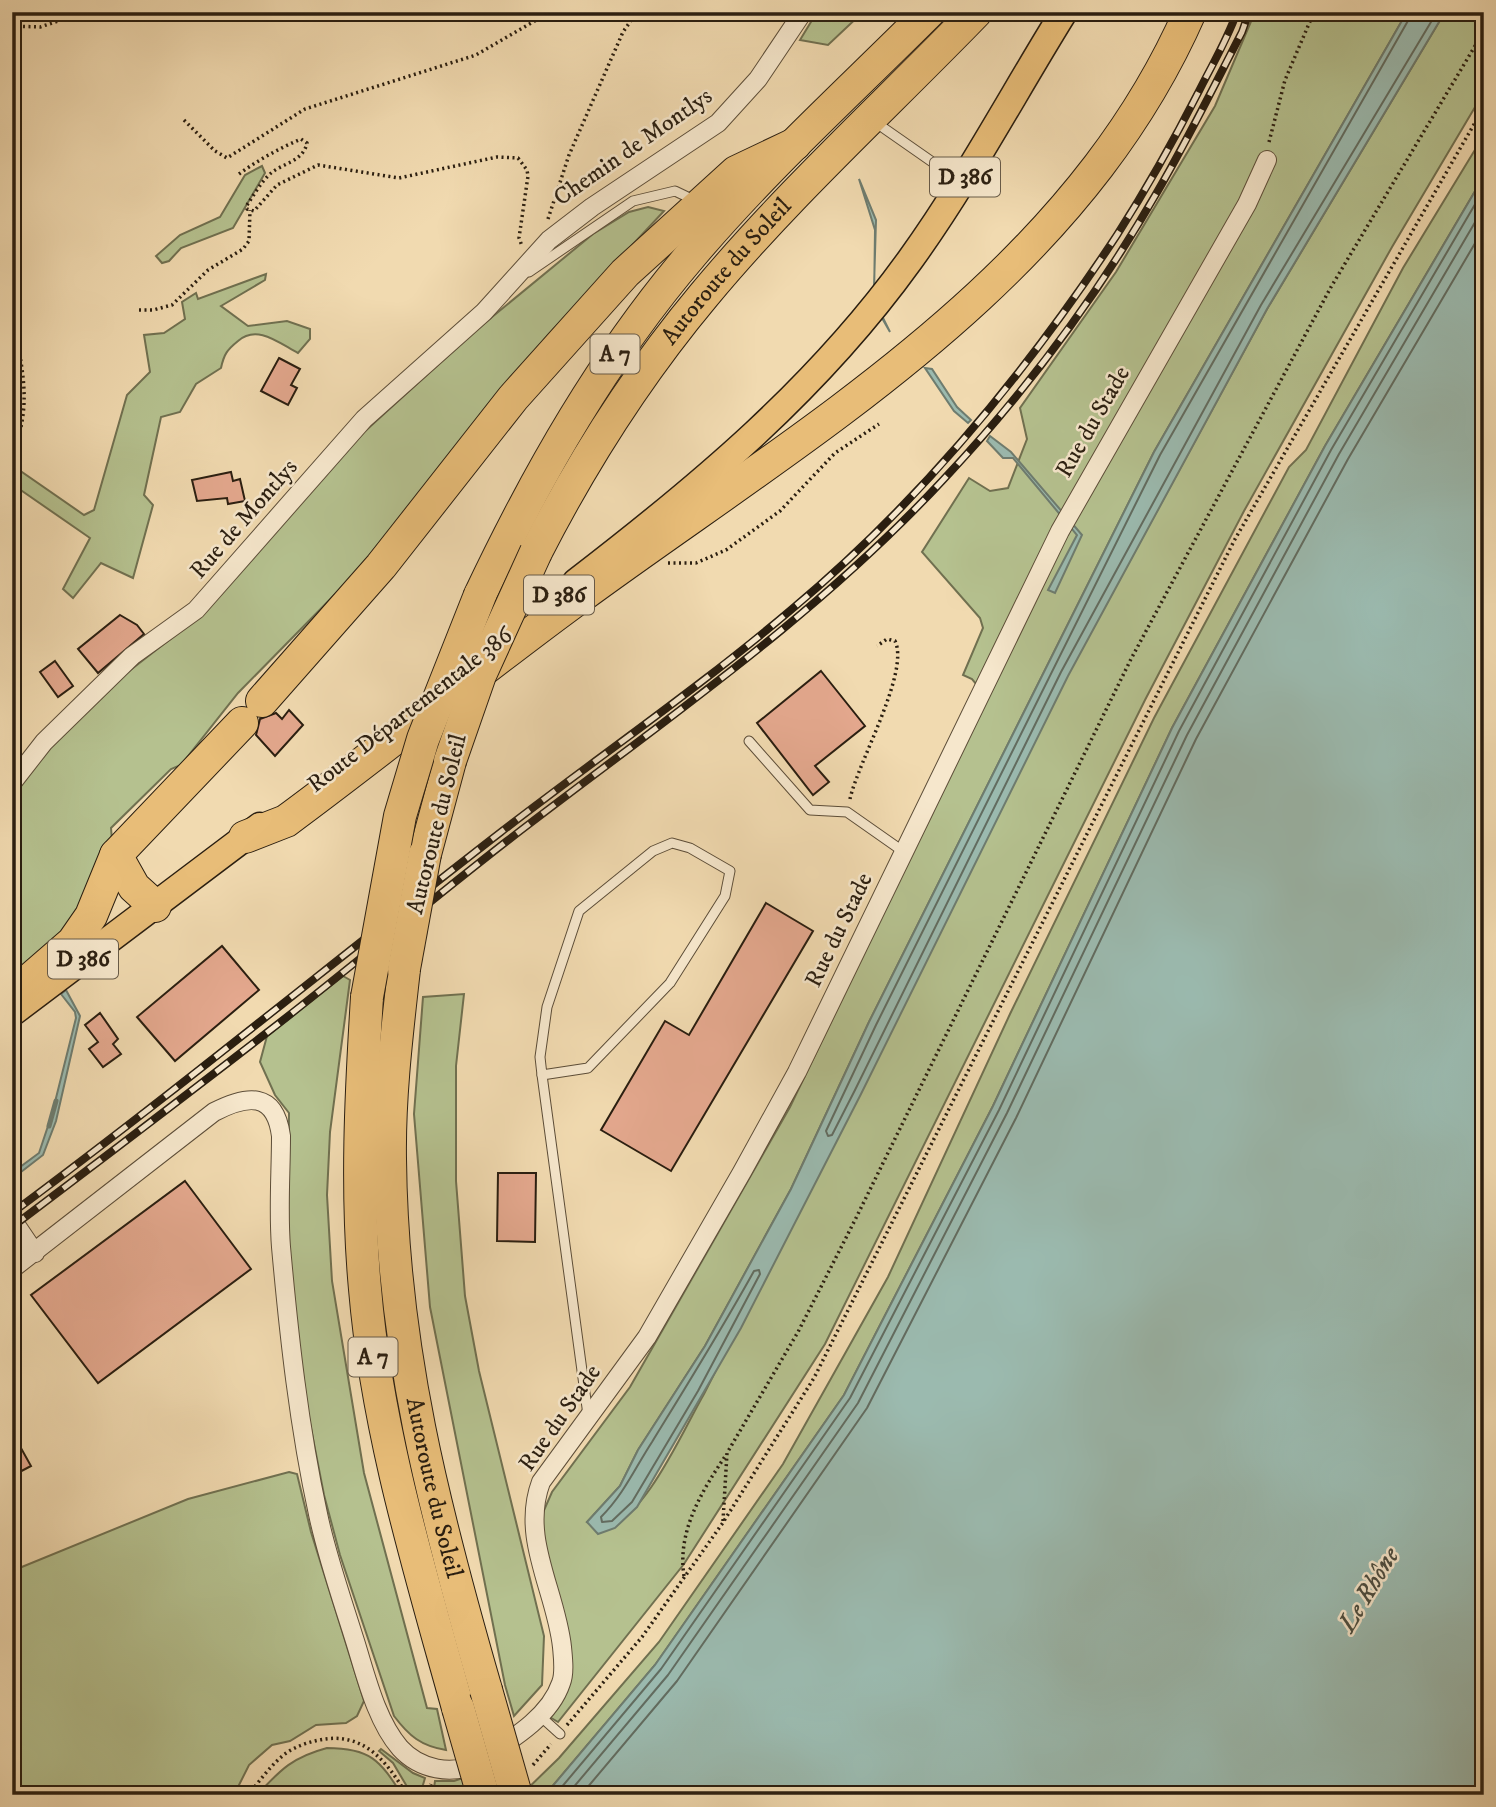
<svg xmlns="http://www.w3.org/2000/svg" width="1496" height="1807" viewBox="0 0 1496 1807" font-family="'IM FELL DW Pica',serif">
  <style>
    .green { fill: #b5c18f; stroke: #707050; stroke-width: 2 }
    .water { fill: #9bbaaf; stroke: #6e7c6f; stroke-width: 2 }
    .lines { fill: none; stroke-linecap: round; stroke-linejoin: round }
    .shore { stroke: #626c60; stroke-width: 2 }
    .stream { stroke: #6e7c6f; stroke-width: 5 }
    .building { fill: #e4a88e; stroke: #2a1e10; stroke-width: 2 }
    .lane-casing { stroke: #5c4d38; stroke-width: 11 }
    .street-casing { stroke: #5c4d38; stroke-width: 20 }
    .primary-casing { stroke: #2a1e10; stroke-width: 29 }
    .highway-casing { stroke: #2a1e10; stroke-width: 34 }
    .path { stroke: #2a1e10; stroke-width: 3.5; stroke-dasharray: 2 3.5; stroke-linecap: butt }
    .lane { stroke: #f6e7cc; stroke-width: 9 }
    .street { stroke: #f6e7cc; stroke-width: 18 }
    .primary { stroke: #e8bd78; stroke-width: 26 }
    .highway { stroke: #e8bd78; stroke-width: 32 }
    .rail-casing { stroke: #2a1e10; stroke-width: 8 }
    .rail { stroke: #f6e7cc; stroke-width: 5; stroke-dasharray: 16; stroke-linecap: butt }
    .highway-bridge-casing { stroke: #2a1e10; stroke-width: 34; stroke-linecap: butt }
    .highway-bridge { stroke: #e8bd78; stroke-width: 32 }
    .labels { text-anchor: middle; dominant-baseline: central; stroke-width: 5; stroke-linejoin: round; paint-order: stroke }
    .shield { fill: #f6e7cc; stroke: #675a48; stroke-width: 2 }
    .shield-label { font-size: 23px; font-weight: bold; fill: #2a1e10 }
    .street-label { font-size: 24px; fill: #2a1e10; stroke: #f6e7cc }
    .water-label { font-size: 26px; font-style: italic; fill: #4c4d40; stroke: #f6e7cc }
  </style>
  <rect width="100%" height="100%" fill="#f1dab0"/>
  <filter id="stains"><feTurbulence type="fractalNoise" baseFrequency=".00286" numOctaves="4"/><feColorMatrix values="0 0 0 0 .2 0 0 0 0 .09 0 0 0 0 .02 0 0 0 .5 -.17"/></filter>
  <radialGradient id="worn" r=".72"><stop offset=".6" stop-color="#630" stop-opacity="0"/><stop offset="1" stop-color="#630" stop-opacity=".3"/></radialGradient>
  <g class="green">
    <path d="M817 12H863L828 45 800 40Z"/>
    <path d="M1255 12H1407L1154 452 869 1022 791 1189 705 1346 638 1450 620 1486 587 1522 601 1531C645 1520 682 1432 704 1394L1067 676 1267 309 1445 12H1484V92L1392 247 1244 511 1145 700 825 1344 684 1564 558 1722 548 1716 560 1700 542 1538 541 1517 552 1492 630 1387 790 1107 987 697 972 679 963 675 983 628 980 618 922 552 969 478 990 491 1008 488 1027 439 1020 408 1116 272 1215 106Z"/>
    <path d="M1484 135V176L1325 446 1172 728 993 1106 844 1395 655 1665 545 1795H521L559 1758 659 1642 783 1464 888 1277 1010 1014 1154 718 1289 467 1306 450 1403 268Z"/>
    <path d="M262 166 265 173 233 228 181 248 169 261 162 263 156 256 180 235 220 217 245 175Z"/>
    <path d="M648 207 664 211 548 335 352 577 238 693 181 765 171 769 111 828 112 840 73 927 12 984V793L50 745 115 682 187 626 340 454 475 331 593 234 629 212Z"/>
    <path d="M266 274 265 280 221 306 248 326 287 321 310 329V339L298 353C279 343 257 324 238 341 227 350 224 354 221 368L196 384 180 412 161 417 144 495 153 505 133 578 101 563 73 598 63 589 90 538 12 484 19 470 84 515 94 510 127 395 150 372 144 335 164 333 185 319 182 302 196 293 198 299Z"/>
    <path d="M343 976 350 980 330 1132 327 1195 332 1281 364 1473 427 1708 437 1709 446 1750C421 1746 409 1736 394 1716L340 1555 324 1495 308 1413 294 1307 288 1239 289 1113 275 1095 260 1062 267 1036Z"/>
    <path d="M464 994 456 1066V1181L465 1296 479 1371 544 1636 542 1685 514 1716 505 1685 430 1307 414 1114 423 997Z"/>
    <path d="M289 1472 297 1474 311 1532 364 1701 357 1716 346 1723 316 1725 290 1741 272 1745 249 1765 234 1795H12V1571L188 1499Z"/>
    <path d="M327 1748C370 1748 380 1760 402 1795H346L343 1791 333 1795H257C281 1769 293 1757 327 1748Z"/>
    <path d="M381 1749 413 1773 425 1778 420 1795H412L393 1763 379 1751Z"/>
    <path d="M466 1777 469 1795H433L435 1781H454Z"/>
  </g>
  <g class="water">
    <path d="M1407 12H1445L1267 309 1068 676 861 1094 741 1328 637 1507 615 1528 598 1534 587 1522 620 1486 638 1450 705 1346 791 1189 869 1022 1154 452Z"/>
    <path d="M1484 176V1795H545L655 1665 844 1395 993 1106 1172 728 1325 446Z"/>
    <path d="M859 179 876 220 874 287 878 308 890 332 874 304 875 230Z"/>
    <path d="M925 368 932 369 957 407 971 420 968 423 954 411Z"/>
    <path d="M990 436 1011 452 1082 535 1055 593 1048 590 1077 535 1013 458H1003L987 441Z"/>
    <path d="M66 990 80 1016 56 1121 43 1155 12 1179V1173L39 1153 52 1114 76 1018 75 1012 61 994Z"/>
  </g>
  <g class="lines">
    <g class="shore">
      <path d="M1413 12 1160 455 876 1025 826 1131 828 1136 832 1135 855 1090 1061 672 1261 305 1437 12"/>
      <path d="M759 1270 760 1274 698 1391 632 1502 612 1521 602 1522 601 1517C624 1494 635 1468 652 1442 687 1385 722 1329 754 1271Z"/>
      <path d="M555 1795 661 1669 850 1398 999 1110 1179 731 1331 450 1484 189"/>
      <path d="M567 1795 668 1675 858 1403 1007 1113 1187 735 1339 454 1484 207"/>
      <path d="M581 1795 677 1681 867 1408 1016 1118 1196 739 1348 459 1484 228"/>
    </g>
    <path class="stream" d="M49 1126 56 1101"/>
  </g>
  <g class="building">
    <path d="M279 358 300 369 291 385 297 388 288 405 261 391Z"/>
    <path d="M231 472 233 481 240 479 245 501 228 504 227 498 197 501 192 480Z"/>
    <path d="M120 615 137 625 144 634 98 673 78 649Z"/>
    <path d="M55 661 73 686 58 697 40 672Z"/>
    <path d="M821 671 865 726 815 766 829 782 813 795 757 723Z"/>
    <path d="M289 710 303 725 275 756 256 735 260 719 276 713 282 719Z"/>
    <path d="M766 903 813 931 671 1171 601 1130 665 1021 689 1035Z"/>
    <path d="M222 946 259 990 175 1061 137 1017Z"/>
    <path d="M100 1013 118 1039 113 1044 121 1054 103 1067 89 1049 98 1042 85 1025Z"/>
    <path d="M498 1173H536L535 1242 497 1241Z"/>
    <path d="M185 1181 251 1269 98 1383 31 1295Z"/>
    <path d="M12 1432 31 1466 12 1476Z"/>
  </g>
  <g class="lines">
    <g class="lane-casing">
      <g id="lane">
        <path d="M875 122 961 182"/>
        <path d="M529 272 633 201 675 191 696 201"/>
        <path d="M749 741 810 810 847 812 904 852"/>
        <path d="M672 843 690 848 730 871 725 896 670 983 588 1068 542 1075 540 1057 547 1007 579 911 653 851Z"/>
        <path d="M542 1075 588 1415"/>
        <path d="M539 1715 560 1734"/>
      </g>
    </g>
    <g class="street-casing">
      <g id="street">
        <path d="M12 783 44 742 132 656 196 610 364 419 484 312 549 240 592 207 718 123 758 79 803 12"/>
        <path d="M12 1219 35 1253"/>
        <path d="M12 1269 214 1112C247 1095 275 1091 281 1136 281 1172 278 1210 281 1247 289 1336 299 1427 318 1514 327 1557 342 1599 355 1641 366 1676 376 1720 400 1748 419 1769 453 1777 477 1762 507 1742 549 1719 561 1683 565 1673 563 1658 562 1647 556 1591 520 1538 541 1482L647 1337 742 1172 797 1072 1060 531 1247 204 1267 160"/>
      </g>
    </g>
    <g class="primary-casing">
      <g id="primary">
        <path d="M576 582C701 486 818 388 910 260 967 181 1013 94 1064 12"/>
        <path d="M12 1013 260 826"/>
      </g>
    </g>
    <g class="highway-casing">
      <g id="highway">
        <path id="s1" d="M536 552C583 460 638 374 704 295 788 194 885 106 976 12"/>
        <path d="M480 595C538 473 604 357 692 254 765 168 849 92 929 12"/>
        <path d="M262 701 381 566 513 398 625 273 736 172 795 144"/>
        <path d="M245 837 286 821C385 748 480 670 580 597 806 431 1072 281 1190 12"/>
        <path d="M425 854 450 761"/>
        <path d="M116 855 134 887 155 906"/>
        <path id="s2" d="M404 969C397 1032 389 1096 390 1159 392 1348 434 1510 486 1690"/>
        <path d="M12 995 73 942 91 916 116 855 242 723"/>
        <path d="M367 997C361 1094 356 1191 365 1289 377 1432 420 1571 458 1708"/>
      </g>
    </g>
    <g class="path">
      <path d="M12 26 40 27 86 12"/>
      <path d="M184 120 215 151 227 158 305 109 476 55 550 12"/>
      <path d="M1269 142 1285 80 1314 12"/>
      <path d="M239 174C258 160 280 148 301 139L307 143C303 162 282 163 270 174 261 182 254 195 247 205V209L254 211 277 185 318 165 399 178 497 157 518 158 527 170 528 176 519 238 522 246"/>
      <path d="M548 219 569 155 623 32 637 12"/>
      <path d="M12 305C18 361 36 398 12 455"/>
      <path d="M139 310H153L172 305 208 270 243 249 249 241 250 210"/>
      <path d="M668 563H696L726 550 780 511 835 453 879 424"/>
      <path d="M850 799C858 762 910 672 895 641L887 639 877 646"/>
      <path d="M723 1521 727 1453 798 1332 855 1220 1131 659 1331 287 1484 31"/>
      <path d="M684 1576C677 1531 702 1491 726 1455"/>
      <path d="M567 1725 642 1637 722 1524 814 1378 1234 541 1484 107"/>
      <path d="M533 1765 551 1744"/>
      <path d="M248 1795C258 1783 268 1769 280 1758 291 1748 305 1743 319 1740 363 1731 386 1760 407 1795"/>
      <path d="M427 1795 431 1784"/>
    </g>
    <use href="#lane" class="lane"/>
    <use href="#street" class="street"/>
    <use href="#primary" class="primary"/>
    <use href="#highway" class="highway"/>
    <g class="rail-casing">
      <g id="rail">
        <path d="M12 1213C178 1090 338 958 501 832 598 757 699 688 792 609 920 502 1026 373 1117 235 1147 188 1174 140 1199 91 1212 65 1227 40 1237 12"/>
        <path d="M12 1227C98 1162 184 1097 269 1031 349 969 427 903 507 841 657 725 813 620 943 480 1023 395 1097 296 1156 194 1187 141 1214 86 1242 32L1249 12"/>
      </g>
    </g>
    <use href="#rail" class="rail"/>
    <g class="highway-bridge-casing">
      <g id="highway-bridge">
        <path d="M450 761 480 675 536 552"/>
        <path d="M404 969 425 854"/>
        <path d="M367 997 400 816 423 739 480 595"/>
        <path d="M486 1690 516 1795"/>
        <path d="M458 1708 483 1795"/>
      </g>
    </g>
    <use href="#highway-bridge" class="highway-bridge"/>
  </g>
  <g class="labels">
    <g class="shield">
      <rect x="930" y="157.5" width="70" height="39" rx="5"/>
      <rect x="590.5" y="334.5" width="49" height="39" rx="5"/>
      <rect x="524" y="575.5" width="70" height="39" rx="5"/>
      <rect x="48" y="939.5" width="70" height="39" rx="5"/>
      <rect x="348.5" y="1337.5" width="49" height="39" rx="5"/>
    </g>
    <g class="shield-label">
      <text x="965" y="177">D 386</text>
      <text x="615" y="354">A 7</text>
      <text x="559" y="595">D 386</text>
      <text x="83" y="959">D 386</text>
      <text x="373" y="1357">A 7</text>
    </g>
    <g class="street-label">
      <text transform="translate(633 147) rotate(-35)">Chemin de Montlys</text>
      <text stroke="none"><textPath href="#s1" startOffset="340">Autoroute du Soleil</textPath></text>
      <text transform="translate(1093 422) rotate(-60)">Rue du Stade</text>
      <text transform="translate(244 519) rotate(-49)">Rue de Montlys</text>
      <text transform="translate(410 710) rotate(-38)">Route Départementale 386</text>
      <text transform="translate(437 824) rotate(-76)">Autoroute du Soleil</text>
      <text transform="translate(839 930) rotate(-64)">Rue du Stade</text>
      <text transform="translate(560 1418) rotate(-55)">Rue du Stade</text>
      <text stroke="none"><textPath href="#s2" startOffset="523">Autoroute du Soleil</textPath></text>
    </g>
    <g class="water-label">
      <text transform="translate(1369 1590) rotate(-59)">Le Rhône</text>
    </g>
  </g>
  <rect width="1496" height="1807" fill="none" stroke="#f1dab0" stroke-width="42"/>
  <rect x="14" y="14" width="1468" height="1779" fill="none" stroke="#2a1e10" stroke-width="3.5"/>
  <rect x="21" y="21" width="1454" height="1765" fill="none" stroke="#2a1e10" stroke-width="2"/>
  <rect width="100%" height="100%" filter="url(#stains)"/>
  <rect width="100%" height="100%" fill="url(#worn)"/>
</svg>
